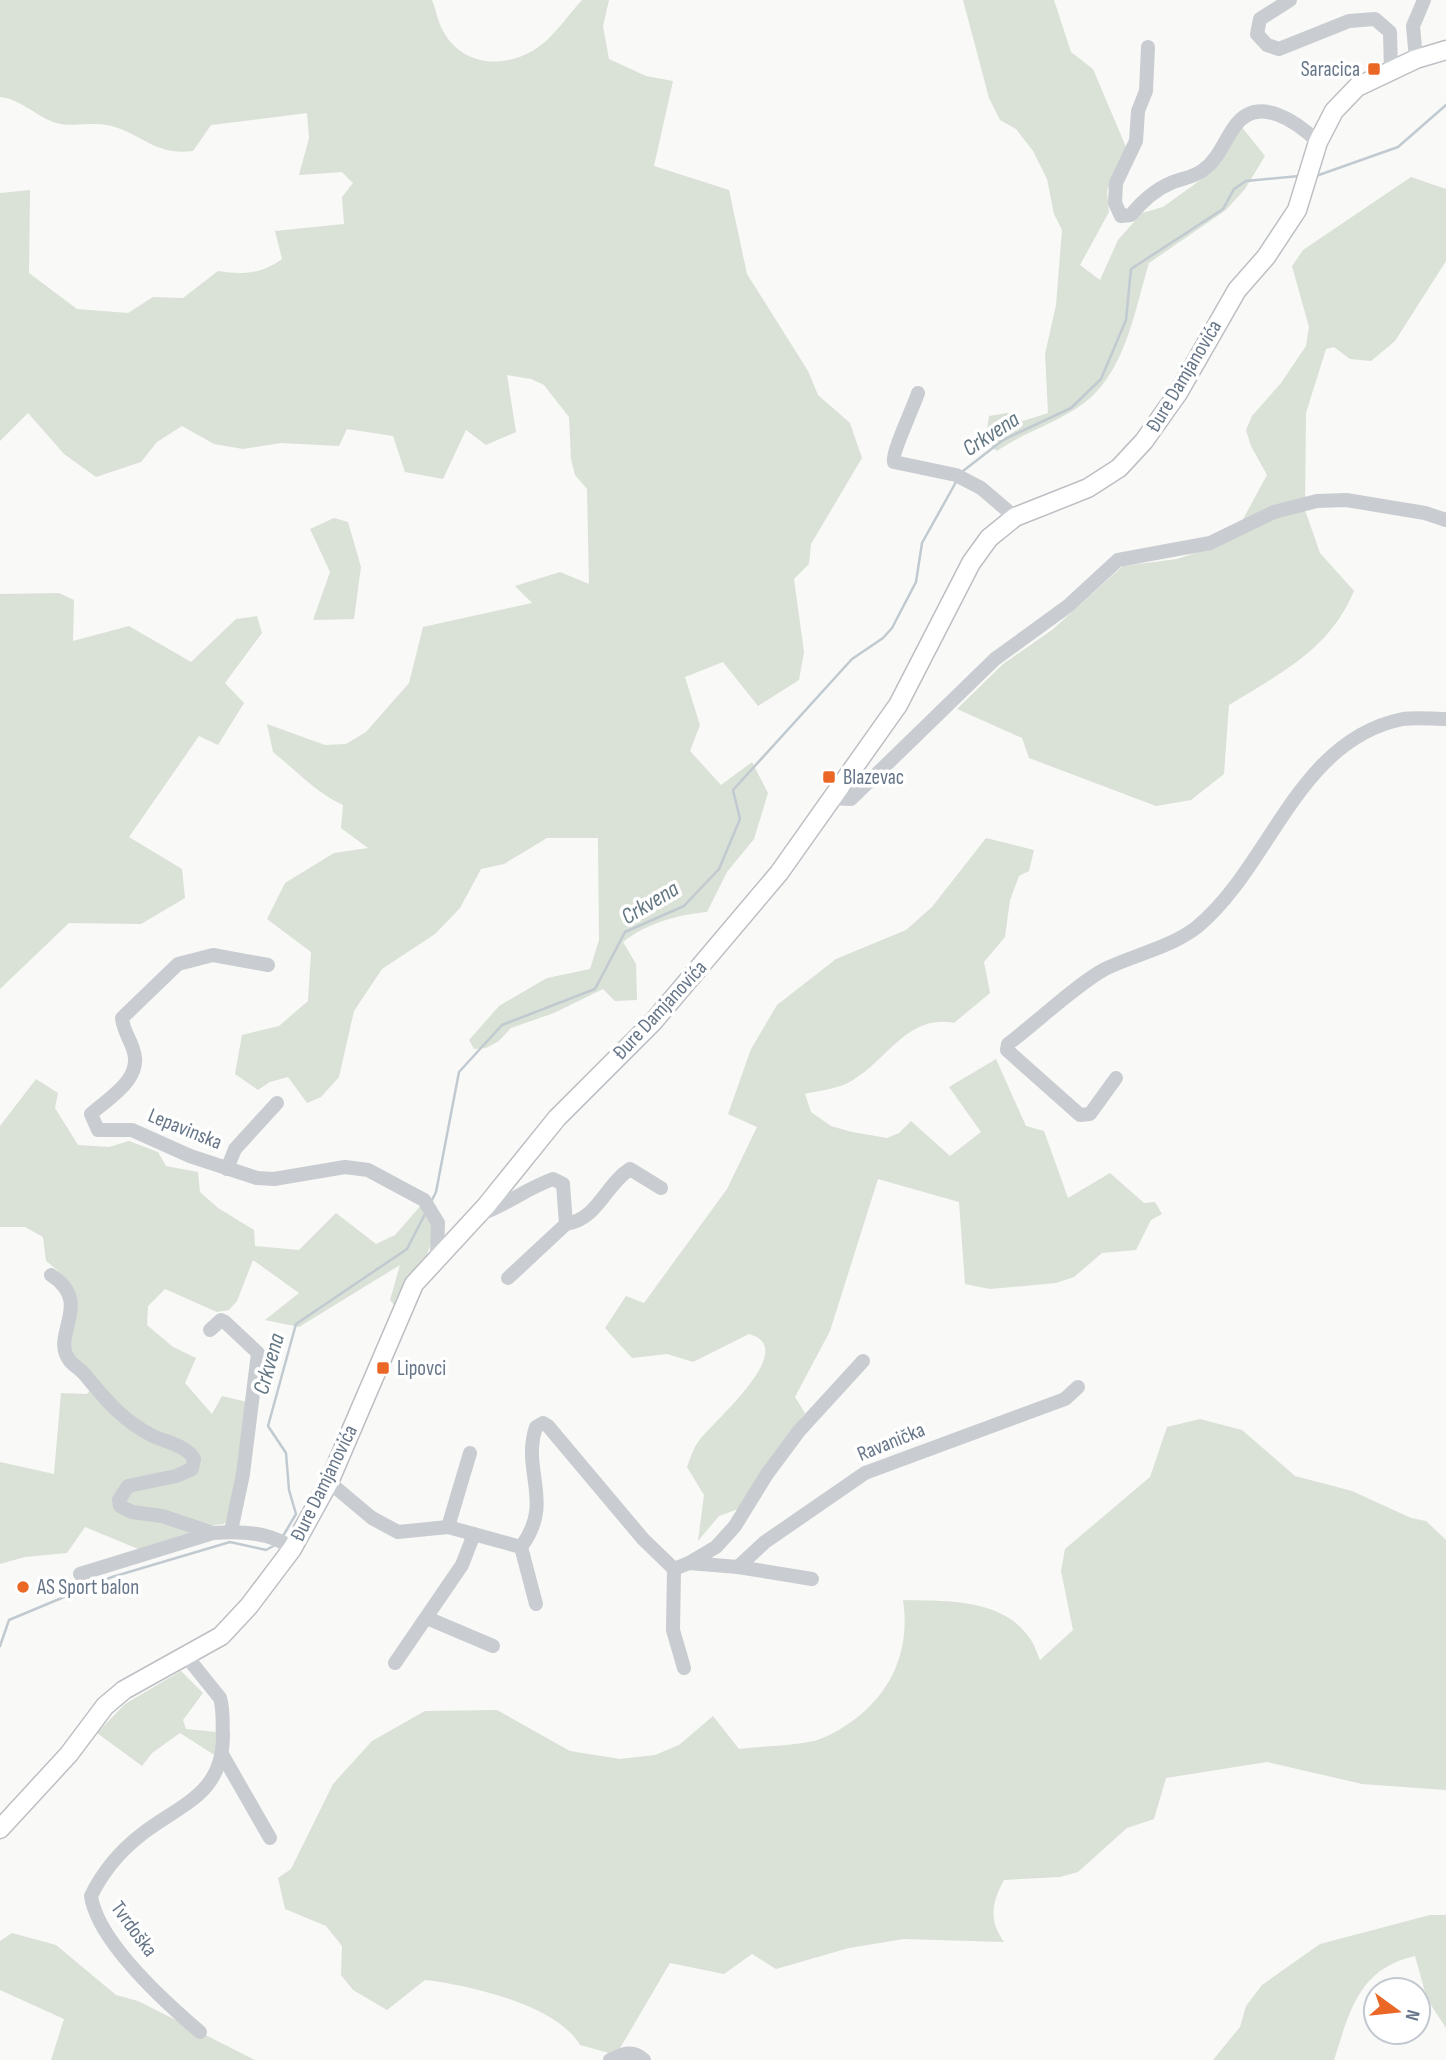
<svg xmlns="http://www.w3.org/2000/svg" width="1446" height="2060" viewBox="0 0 1446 2060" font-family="'Sofia Sans Condensed',sans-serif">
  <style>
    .green { fill: #dae1d7 }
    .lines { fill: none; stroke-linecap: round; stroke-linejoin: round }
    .stream { stroke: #c1cad0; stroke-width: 2.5 }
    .major-casing { stroke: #bcbfc4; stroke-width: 21 }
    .minor { stroke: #c9ccd0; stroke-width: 14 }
    .major { stroke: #fff; stroke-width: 18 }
    .poi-dot { fill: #ea6726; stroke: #fff; stroke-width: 2.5 }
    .labels { text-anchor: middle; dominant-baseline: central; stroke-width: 7; stroke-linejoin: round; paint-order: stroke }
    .poi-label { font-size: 21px; fill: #677689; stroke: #fff; text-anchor: start }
    .street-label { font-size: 21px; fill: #677689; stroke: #fff }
    .water-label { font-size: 23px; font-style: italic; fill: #637783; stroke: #fff }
  </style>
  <rect width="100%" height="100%" fill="#f9f9f7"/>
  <g class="green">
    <path d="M0 0H432C436 10 438 22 443 31 465 71 515 69 546 41 559 29 570 13 582 0H609L603 26 609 59 646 76 673 81 654 166 729 190 747 274 808 371 818 395 850 423 862 458 811 544 809 564 794 579 804 652 799 680 758 706 723 662 685 677 700 725 690 751 721 785 752 762 768 793 754 839 727 872 707 912C679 914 645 924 623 942L636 964 637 1000 615 1001 603 989 554 1013 511 1028 499 1041 486 1048 474 1049 469 1040 499 1006 547 978 590 969 599 940 598 838H547L504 864 481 869 460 908 435 934 382 969 354 1011 339 1077 321 1097 307 1103 288 1077 270 1082 258 1090 235 1074 242 1035 279 1026 308 1001 311 952 267 919 285 883 334 853 368 848 341 828 343 805C316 793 296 770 273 752L267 724 325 745 346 744 366 732 409 683 423 627 532 603 515 586 560 572 589 584 587 489 575 475 571 459 569 417 544 385 531 379 507 375 516 432 486 445 466 430 443 479 405 472 393 436 347 429 339 446 281 443 243 449 214 444 182 426 157 442 141 462 96 477 64 454 28 413 0 441V193L30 190 29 273 77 309 128 313 153 297 183 298 218 271C243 275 261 274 282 259L275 231 344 224 342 197 353 183 342 172 299 175 309 138 307 113 211 125 193 151C153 156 139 131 107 125 90 122 69 128 53 122 35 115 20 99 0 97Z"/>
    <path d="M963 0H1054L1071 52 1093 69 1126 147 1107 191 1109 212 1080 265 1100 280 1118 240 1142 213 1163 207 1206 176 1241 126 1265 156 1245 189 1226 210 1149 263C1134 312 1125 378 1077 408 1051 425 1023 433 997 451L985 441 989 416 1013 412 1023 421 1048 413 1045 354 1056 305 1062 230 1054 214 1047 179 1033 151 1016 129 1000 120 989 98Z"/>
    <path d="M1411 177 1446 189V261L1395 341 1371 361 1350 359 1334 347 1326 349 1306 413 1305 510 1320 553 1354 591C1329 650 1282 672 1229 705L1224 774 1191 800 1156 806 1029 758 1022 738 957 709 1003 664 1052 630 1123 566 1177 559 1222 544 1242 521 1267 475 1251 446 1246 430 1252 416 1281 383 1306 346 1309 327 1292 266 1303 250Z"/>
    <path d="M334 518 348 522 361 567 354 619 313 620 330 572 310 529Z"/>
    <path d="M59 593 74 600 73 641 129 626 191 662 236 619 257 616 262 633 225 683 244 703 218 745 199 736 129 837 182 869 185 898 141 924 69 923 0 989V594Z"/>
    <path d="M986 838 1034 850 1029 871 1019 876 1010 900 1005 937 984 962 990 993 954 1023C908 1014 888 1059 853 1080 840 1089 820 1090 805 1094L811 1112 831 1126 852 1132 887 1138 899 1133 911 1121 950 1156 981 1132 949 1087 996 1059 1026 1126 1044 1131 1068 1198 1110 1173 1144 1203 1155 1202 1162 1214 1151 1220 1136 1250 1102 1253 1074 1277 1056 1283 990 1289 965 1284 959 1202 878 1179 830 1331 795 1397 805 1413 758 1478 741 1508 719 1516 698 1541 704 1495 687 1467C690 1459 693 1449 698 1442 710 1424 802 1348 749 1334L693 1362 667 1354 632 1358 605 1328 626 1296 644 1303 727 1189 757 1127 728 1114 751 1049 777 1005 836 959 906 930 932 907Z"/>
    <path d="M36 1079 58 1093 55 1108 78 1145 109 1147 129 1141 158 1152 166 1166 198 1172 200 1192 218 1208 254 1230 255 1246 299 1250 336 1213 376 1244 395 1235 423 1203 436 1228 425 1261 395 1306 390 1300 400 1265 299 1327 265 1320 299 1293 253 1260 237 1301 229 1310 217 1312 165 1289 148 1306 147 1325 173 1347 196 1358 185 1383 212 1414 222 1396 247 1402 231 1513 224 1524 206 1526 201 1535 143 1551 85 1527 67 1553 25 1557 0 1564V1462L54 1474 61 1393 87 1394 97 1379C90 1372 79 1364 73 1356 54 1326 109 1309 46 1261L43 1237 25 1227H0V1126Z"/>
    <path d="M1200 1419 1242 1430 1295 1476 1352 1491 1411 1518 1426 1521 1446 1540V1790L1362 1784 1267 1762 1166 1778 1154 1819 1127 1828 1078 1872 1060 1877 1004 1880C992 1902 988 1920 1004 1942L904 1939 849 1948 776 1969 752 1954 724 1974 670 1963 616 2055 580 2045C557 2005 469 1985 425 1980L387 2010 353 1990 341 1975 342 1946 326 1926 285 1909 278 1878 291 1869 333 1784 352 1763 372 1741 425 1711 497 1710 570 1751 620 1759 655 1755 679 1745 713 1716 739 1749C764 1746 790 1746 814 1741 825 1738 838 1731 848 1724 890 1696 911 1652 903 1600 947 1601 1004 1598 1031 1640 1035 1646 1037 1654 1040 1660L1073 1630 1061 1571 1065 1549 1150 1477 1167 1427Z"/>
    <path d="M181 1671 203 1693 183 1720 186 1729 217 1732 219 1758 180 1733 152 1753 142 1766 97 1733 125 1704Z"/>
    <path d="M1430 1915H1446V2028L1427 1999 1415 1956C1358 1969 1350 2011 1334 2060H1213L1240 2027 1246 2006 1262 1985 1320 1944Z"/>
    <path d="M12 1933 56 1945 116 1995 138 2001 255 2060H51L64 2019 0 1990V1941Z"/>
  </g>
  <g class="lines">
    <g class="stream">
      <path d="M1316 176 1398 147 1446 105"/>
      <path d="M963 471 1003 440 1071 408 1101 379 1126 320 1131 269 1223 209 1234 189 1246 181 1299 176"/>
      <path d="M431 1202 436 1192 459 1072 502 1025 595 989 625 932 684 906 719 869 740 819 733 790 852 659 883 638 892 628 916 582 922 543 956 482"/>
      <path d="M283 1536 296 1514 289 1490 286 1453 268 1426 296 1324 407 1249 425 1214"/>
      <path d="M0 1646 9 1620 112 1577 230 1542 266 1550 277 1544"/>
    </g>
    <g class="major-casing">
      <path id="major" d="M0 1829 69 1754 105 1706 124 1690 221 1636 249 1606 292 1549 329 1482 414 1284 486 1206 557 1118 653 1022 779 873 898 705 971 563 989 538 1015 517 1088 488 1119 468 1144 441 1178 393 1237 290 1266 257 1297 210 1318 142 1334 111 1357 87 1416 59 1446 50"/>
    </g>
    <g class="minor">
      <path d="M1290 0 1260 19 1257 34 1267 45 1279 49 1349 21 1375 19 1390 32 1391 71"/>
      <path d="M1148 47 1146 91 1138 111 1136 141 1116 183 1115 203 1121 216 1131 215C1143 200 1156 189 1173 182 1183 178 1195 177 1203 170 1218 160 1224 141 1235 126 1258 94 1297 122 1318 142"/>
      <path d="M1416 59 1413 26 1424 0"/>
      <path d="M918 393C914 406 891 454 894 462L956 475 981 488 1015 517"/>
      <path d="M831 798 851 799 995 659 1068 606 1118 560 1210 543 1274 512 1317 501 1346 500 1425 513 1446 520"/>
      <path d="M268 965 213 955 178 964 122 1018C123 1030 130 1039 133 1049 144 1078 110 1097 91 1114L98 1130H132L190 1156 257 1178 274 1179 345 1167 368 1170 424 1200 438 1223 437 1256"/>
      <path d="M1116 1078 1090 1114 1080 1115 1007 1050 1008 1044C1036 1023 1077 984 1105 969 1136 954 1170 948 1197 927 1271 866 1297 740 1403 719 1417 717 1432 719 1446 719"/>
      <path d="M227 1169 235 1149 277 1103"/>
      <path d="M478 1215C505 1206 527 1188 553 1179L563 1184 566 1224 508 1278"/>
      <path d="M566 1224C598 1219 605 1185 630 1169L661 1188"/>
      <path d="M51 1275C95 1304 49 1335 70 1361 75 1367 82 1370 86 1376 107 1401 123 1421 153 1436 166 1442 187 1446 194 1459L192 1469 176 1476 128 1486 119 1500 120 1506 132 1512 162 1516 213 1533"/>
      <path d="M210 1330 221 1320 225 1322 258 1353 243 1474 231 1531"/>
      <path d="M329 1482 372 1518 398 1532 448 1527 521 1547C555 1502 521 1471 536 1427L543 1423 548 1426 643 1539 674 1569 689 1563 738 1567 765 1542 865 1473 1065 1399 1078 1387"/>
      <path d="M448 1527 470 1453"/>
      <path d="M521 1547 536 1604"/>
      <path d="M689 1563 716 1547 735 1526 767 1474 799 1431 863 1361"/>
      <path d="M738 1567 812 1579"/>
      <path d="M674 1569 673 1630 684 1668"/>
      <path d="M80 1574 213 1533C238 1531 273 1532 292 1549"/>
      <path d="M427 1618 493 1646"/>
      <path d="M187 1657 220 1698C224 1711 222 1723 223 1736 223 1794 181 1804 142 1834 120 1851 103 1871 91 1896 98 1942 166 2003 200 2032"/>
      <path d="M395 1663 462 1565 474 1534"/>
      <path d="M223 1756 270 1838"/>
      <path d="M610 2060C623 2054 632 2049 644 2060"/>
    </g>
    <use href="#major" class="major"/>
  </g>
  <g class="poi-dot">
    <rect x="1367" y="62" width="14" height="14" rx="3.5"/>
    <rect x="822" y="770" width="14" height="14" rx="3.5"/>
    <rect x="376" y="1361" width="14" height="14" rx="3.5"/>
    <circle cx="23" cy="1587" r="7"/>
  </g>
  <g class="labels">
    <g class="poi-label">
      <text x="1360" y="69" text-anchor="end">Saracica</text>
      <text x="843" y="777">Blazevac</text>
      <text x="397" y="1368">Lipovci</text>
      <text x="37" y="1587">AS Sport balon</text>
    </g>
    <g class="street-label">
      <text transform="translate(1184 376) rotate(-59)">Đure Damjanovića</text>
      <text transform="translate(660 1010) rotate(-47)">Đure Damjanovića</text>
      <text transform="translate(185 1129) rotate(22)">Lepavinska</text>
      <text transform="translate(891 1442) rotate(-22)">Ravanička</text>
      <text transform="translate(324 1483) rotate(-64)">Đure Damjanovića</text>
      <text transform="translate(134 1929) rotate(54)">Tvrdoška</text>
    </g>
    <g class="water-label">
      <text transform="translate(991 434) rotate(-33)">Crkvena</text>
      <text transform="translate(650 903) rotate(-31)">Crkvena</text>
      <text transform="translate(269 1364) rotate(-74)">Crkvena</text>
    </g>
  </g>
  <g transform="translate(1397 2011) rotate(105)"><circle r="33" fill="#ffffff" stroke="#c2c8d0" stroke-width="2"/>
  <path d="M0-5L12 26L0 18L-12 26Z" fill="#ea6726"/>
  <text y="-10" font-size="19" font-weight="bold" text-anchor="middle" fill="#677689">N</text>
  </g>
</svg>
